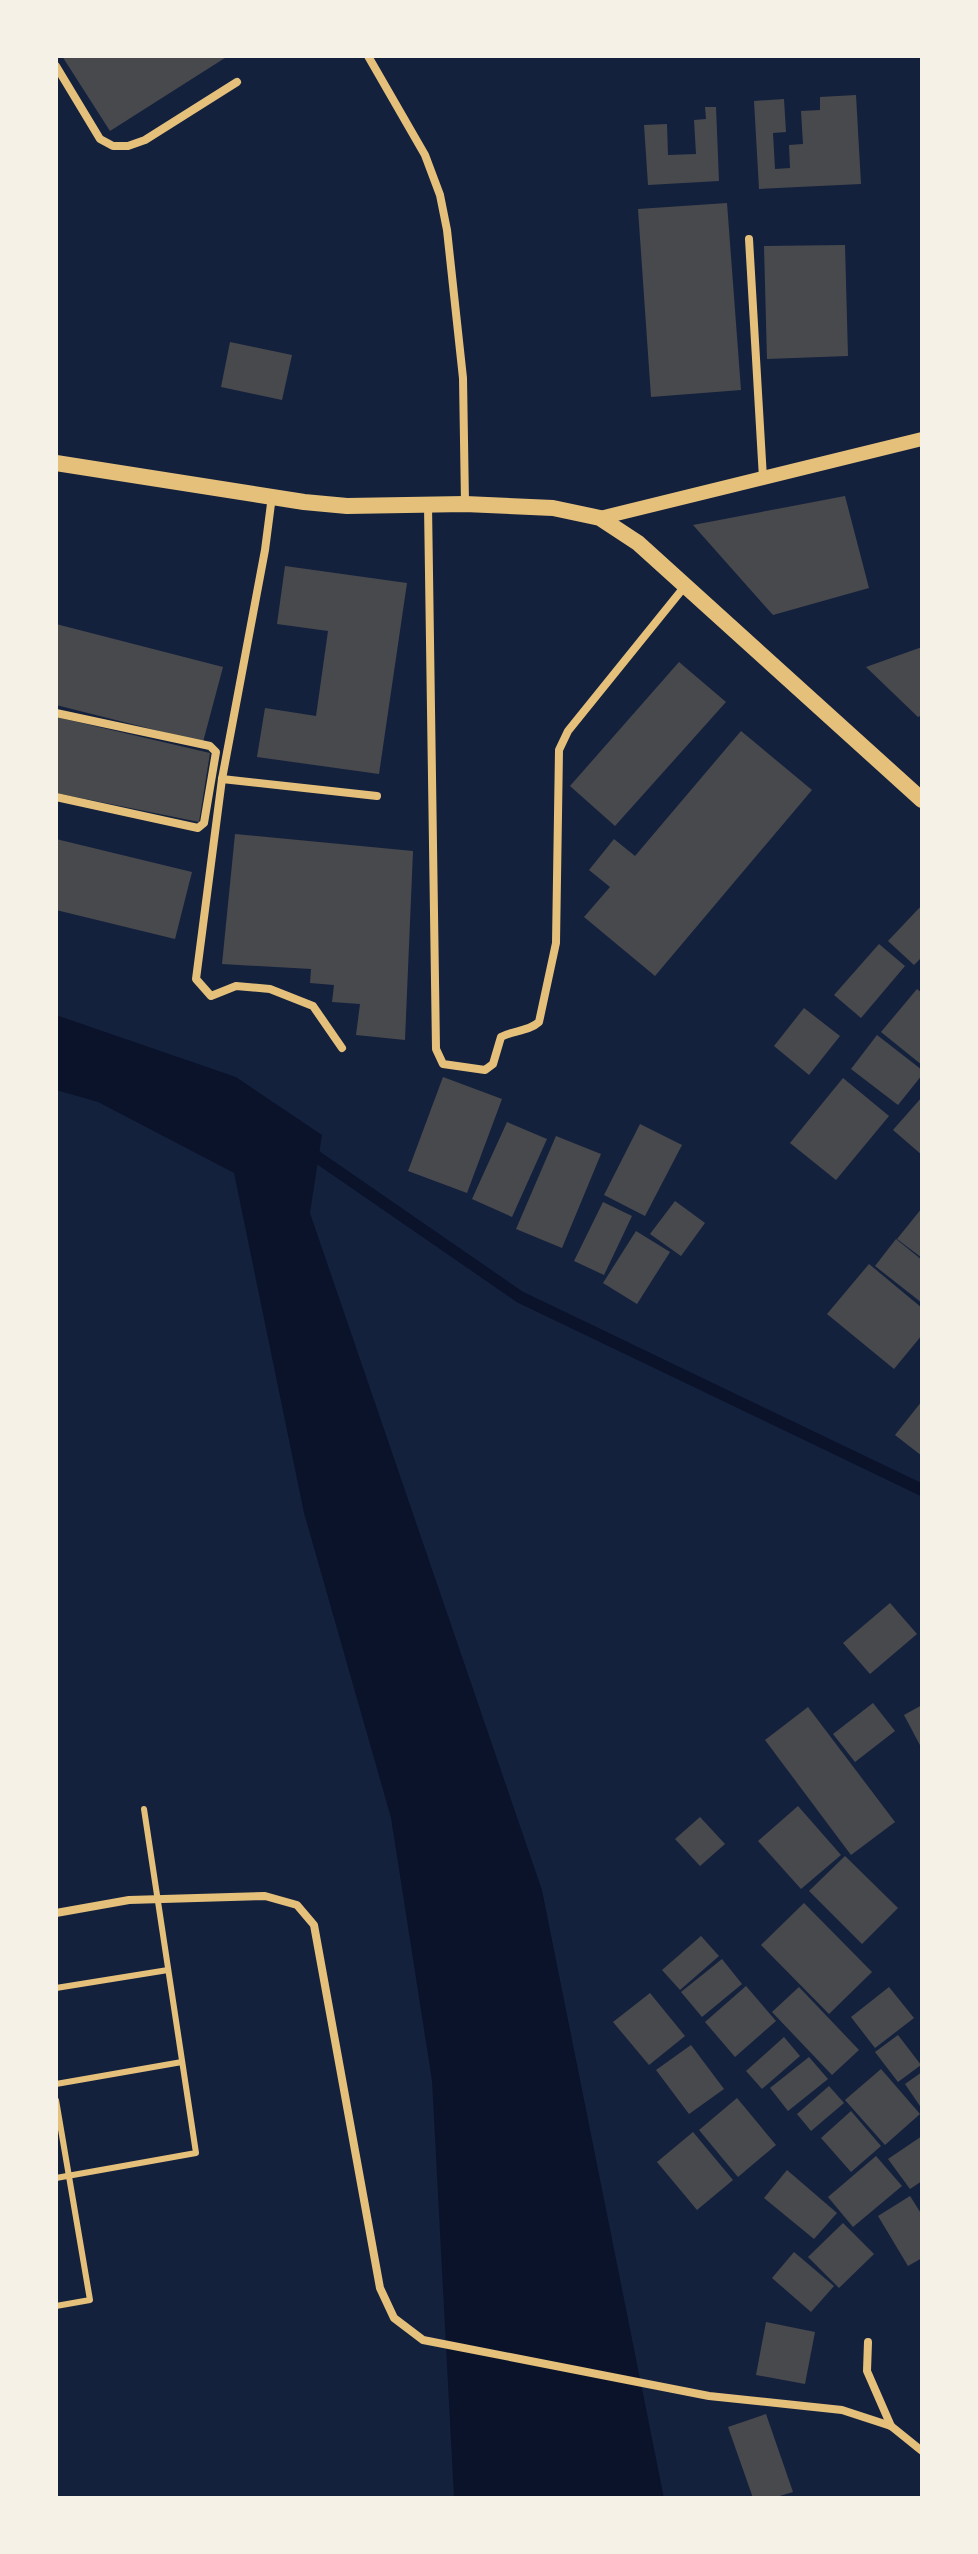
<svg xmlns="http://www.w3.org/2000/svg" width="978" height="2554" viewBox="0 0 978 2554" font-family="'Public Sans',sans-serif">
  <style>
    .water { fill: #0b132b }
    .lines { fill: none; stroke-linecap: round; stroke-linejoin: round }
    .stream { stroke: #0b132b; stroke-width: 12 }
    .building { fill: #48494c }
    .service { stroke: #e5c07b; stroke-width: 6 }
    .minor { stroke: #e5c07b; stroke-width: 8 }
    .tertiary { stroke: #e5c07b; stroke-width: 14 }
    .secondary { stroke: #e5c07b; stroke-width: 16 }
  </style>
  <rect width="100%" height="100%" fill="#14213d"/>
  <path class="water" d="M56 1015 236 1077 322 1135 310 1213 542 1890 664 2498H454L432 2081 391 1818 304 1513 234 1173 98 1102 56 1090Z"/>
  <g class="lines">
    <path class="stream" d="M307 1150 520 1297 922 1490"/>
  </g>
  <g class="building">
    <path d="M62 56H228L110 131Z"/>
    <path d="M856 95 861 184 759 189 754 101 784 99 786 132 773 133 775 169 790 168 789 145 803 144 801 111 820 110V97Z"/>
    <path d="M705 107H716L719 181 648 185 644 125 667 124 668 155 696 154 694 120 706 119Z"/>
    <path d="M727 203 741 390 651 397 638 209Z"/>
    <path d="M845 245 848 356 767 359 764 246Z"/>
    <path d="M230 342 292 355 282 400 221 387Z"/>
    <path d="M845 496 869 588 773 615 693 525Z"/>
    <path d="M285 566 407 583 379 774 257 757 265 708 316 716 328 631 277 624Z"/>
    <path d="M56 624 223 667 203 742 56 705Z"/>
    <path d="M922 647V715L918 717 866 667Z"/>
    <path d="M679 662 726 702 615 826 570 786Z"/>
    <path d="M56 717 210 753 199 822 56 793Z"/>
    <path d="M741 731 812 790 655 976 584 917 610 887 589 870 614 839 635 856Z"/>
    <path d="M235 834 413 851 405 1040 356 1035 360 1004 332 1002 334 985 310 983 311 969 222 964Z"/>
    <path d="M56 839 192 872 175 939 56 910Z"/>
    <path d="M922 905V957L914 965 888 941Z"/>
    <path d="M879 944 905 966 861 1018 834 995Z"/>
    <path d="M917 989 922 993V1065L881 1032Z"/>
    <path d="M804 1008 840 1036 809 1075 774 1046Z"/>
    <path d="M877 1035 922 1070V1075L898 1105 851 1069Z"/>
    <path d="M443 1077 502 1099 467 1193 408 1171Z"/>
    <path d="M843 1078 889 1116 836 1180 790 1143Z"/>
    <path d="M922 1097V1155L893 1130Z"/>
    <path d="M507 1122 547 1139 512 1217 472 1199Z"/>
    <path d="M640 1124 682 1145 645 1216 604 1195Z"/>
    <path d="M556 1136 601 1154 562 1248 516 1229Z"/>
    <path d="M675 1201 705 1223 681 1256 650 1234Z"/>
    <path d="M603 1202 632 1216 604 1275 574 1261Z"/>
    <path d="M922 1208V1258L897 1239Z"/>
    <path d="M636 1231 670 1252 637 1304 603 1283Z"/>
    <path d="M896 1239 922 1260V1303L875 1266Z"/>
    <path d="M869 1264 922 1308V1335L894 1369 827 1314Z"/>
    <path d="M922 1401V1456L895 1435Z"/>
    <path d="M890 1603 917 1634 870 1674 843 1643Z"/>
    <path d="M873 1703 895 1731 855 1762 833 1734Z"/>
    <path d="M922 1705V1749L904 1715Z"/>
    <path d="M808 1707 895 1822 851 1855 765 1740Z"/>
    <path d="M798 1806 841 1855 801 1889 758 1841Z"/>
    <path d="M700 1817 725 1844 700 1866 675 1839Z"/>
    <path d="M845 1856 898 1908 862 1944 809 1891Z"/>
    <path d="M804 1903 872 1972 829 2014 761 1945Z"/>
    <path d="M701 1936 719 1956 680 1990 662 1970Z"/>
    <path d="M722 1959 742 1984 702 2017 681 1992Z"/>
    <path d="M746 1986 776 2021 735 2057 705 2022Z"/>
    <path d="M799 1987 859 2050 832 2075 772 2012Z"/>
    <path d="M889 1987 914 2018 875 2048 851 2017Z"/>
    <path d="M650 1993 685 2036 649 2065 613 2022Z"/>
    <path d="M898 2035 921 2065 898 2082 875 2052Z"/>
    <path d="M784 2037 800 2056 762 2089 746 2071Z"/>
    <path d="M691 2045 724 2089 689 2114 656 2070Z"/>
    <path d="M809 2057 828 2079 788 2111 770 2088Z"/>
    <path d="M881 2069 920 2114 885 2145 845 2100Z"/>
    <path d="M922 2072V2109L905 2084Z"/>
    <path d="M829 2086 844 2103 811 2131 797 2114Z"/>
    <path d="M737 2098 776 2145 738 2177 699 2130Z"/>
    <path d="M851 2111 881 2146 851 2172 821 2138Z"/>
    <path d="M693 2132 733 2180 697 2210 657 2162Z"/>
    <path d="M922 2136V2181L910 2189 888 2159Z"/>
    <path d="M876 2156 902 2186 853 2227 828 2197Z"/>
    <path d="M787 2170 837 2213 814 2239 764 2198Z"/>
    <path d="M910 2196 922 2215V2258L908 2266 878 2216Z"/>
    <path d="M843 2223 874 2254 839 2288 808 2257Z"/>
    <path d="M794 2252 834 2286 811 2312 772 2278Z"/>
    <path d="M766 2322 815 2332 805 2384 756 2375Z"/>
    <path d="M766 2414 793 2492 773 2498H753L728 2427Z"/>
  </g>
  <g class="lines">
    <g class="service">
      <path d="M56 1988 168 1970"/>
      <path d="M56 2084 182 2062"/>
      <path d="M56 2100 90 2300 56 2306"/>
      <path d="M56 2178 196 2153 144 1809"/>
    </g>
    <g class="minor">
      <path d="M368 56 425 155 440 195 447 230 463 378 465 503"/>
      <path d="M56 66 100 139 113 146H128L145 140 237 82"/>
      <path d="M749 239 763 478"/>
      <path d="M272 496 265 550 222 779 196 979 211 996 236 986 270 989 313 1006 342 1048"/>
      <path d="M428 505 436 1049 443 1064 485 1070 493 1064 501 1037C513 1030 528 1032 539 1022L556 943 559 750 568 731 685 586"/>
      <path d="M56 713 210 746 216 752 204 823 198 828 56 797"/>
      <path d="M222 779 377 796"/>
      <path d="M56 1913 129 1900 265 1896 297 1905 314 1925 380 2288 394 2318 423 2340 709 2396 842 2410 891 2426 922 2451"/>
      <path d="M868 2342 867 2371 891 2426"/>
    </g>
    <path class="tertiary" d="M600 518 922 439"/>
    <path class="secondary" d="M56 463 304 502 347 506 465 504 553 508 600 518 638 543 922 800"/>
  </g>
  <rect width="978" height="2554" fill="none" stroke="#f6f1e7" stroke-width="116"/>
</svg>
